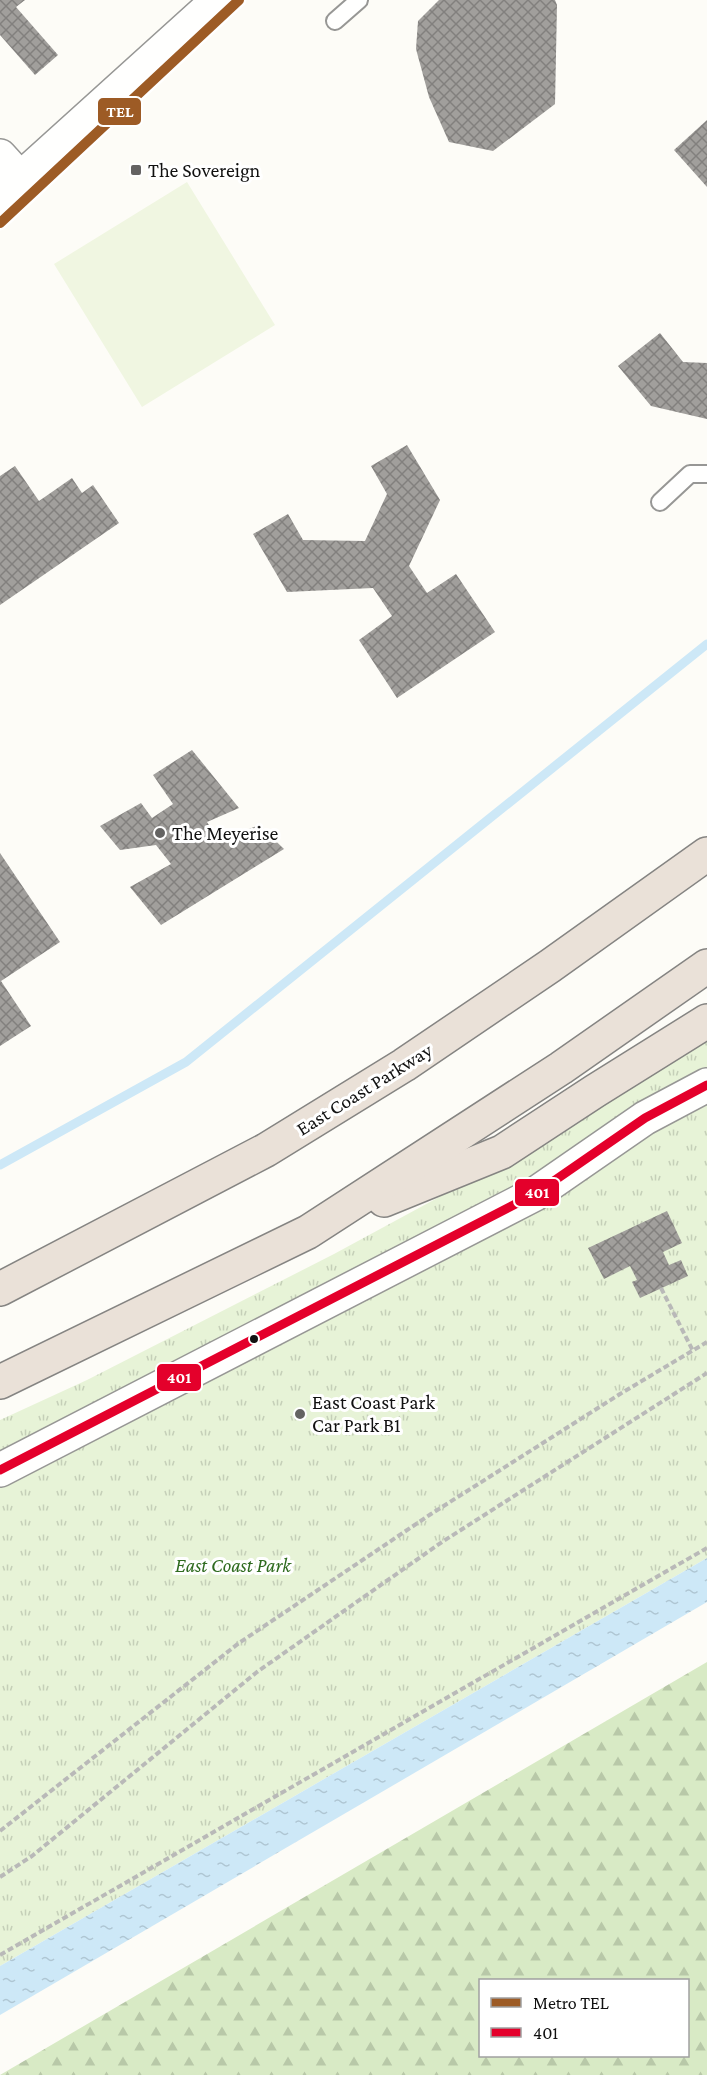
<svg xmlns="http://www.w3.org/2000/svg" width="707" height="2075" viewBox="0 0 707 2075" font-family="'Crimson Pro',serif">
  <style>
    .forest { fill: url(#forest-firs); fill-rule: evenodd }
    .park { fill: url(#park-tufts) }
    .pitch { fill: #f0f6e1 }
    .water { fill: url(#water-ripples) }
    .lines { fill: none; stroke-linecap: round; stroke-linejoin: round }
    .stream { stroke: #cde8f7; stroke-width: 9 }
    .building { fill: url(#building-cross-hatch) }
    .service-casing { stroke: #979795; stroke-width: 20 }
    .minor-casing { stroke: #979795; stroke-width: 36 }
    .tertiary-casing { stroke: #979795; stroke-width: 36 }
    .motorway-casing { stroke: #858482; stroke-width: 36 }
    .path { stroke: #b9b9b8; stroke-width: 4; stroke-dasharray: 6 3; stroke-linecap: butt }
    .service { stroke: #fffffe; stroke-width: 16 }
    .minor { stroke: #fffffe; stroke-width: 33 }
    .tertiary { stroke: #fffffe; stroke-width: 33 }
    .motorway { stroke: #eae1d8; stroke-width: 33 }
    .bus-1-casing { stroke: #fff; stroke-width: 14 }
    .bus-1 { stroke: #e4002b; stroke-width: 9 }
    .metro-1-casing { stroke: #fff; stroke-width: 15 }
    .metro-1 { stroke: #9d5b25; stroke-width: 10 }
    .poi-dot { fill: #646362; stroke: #fff; stroke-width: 2 }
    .bus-dot { fill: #111; stroke: #fff; stroke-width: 2 }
    .labels { text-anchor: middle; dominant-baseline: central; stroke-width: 6; stroke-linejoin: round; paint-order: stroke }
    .poi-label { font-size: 20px; fill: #111; stroke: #fff; text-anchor: start }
    .street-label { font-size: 20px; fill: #111; stroke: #fff }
    .park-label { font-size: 20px; font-style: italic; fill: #2f6b1f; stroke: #fff }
    .line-badge { stroke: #fff; stroke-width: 2 }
    .badge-label { font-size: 16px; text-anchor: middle; font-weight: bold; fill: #fff }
  </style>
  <defs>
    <pattern id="forest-firs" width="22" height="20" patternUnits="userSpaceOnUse" patternTransform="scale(1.5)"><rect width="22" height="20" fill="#d8eac5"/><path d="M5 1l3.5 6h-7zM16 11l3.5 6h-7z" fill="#b8c8a8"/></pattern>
    <pattern id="park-tufts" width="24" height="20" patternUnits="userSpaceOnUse" patternTransform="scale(1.5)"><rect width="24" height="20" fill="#e7f3d7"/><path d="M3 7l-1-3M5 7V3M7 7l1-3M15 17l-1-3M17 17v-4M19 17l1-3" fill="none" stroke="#c5cfb8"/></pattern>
    <pattern id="water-ripples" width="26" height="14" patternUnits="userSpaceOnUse" patternTransform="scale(1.5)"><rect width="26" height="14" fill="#cde8f7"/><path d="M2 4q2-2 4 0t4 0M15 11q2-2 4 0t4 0" fill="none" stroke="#afc6d3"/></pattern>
    <pattern id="building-cross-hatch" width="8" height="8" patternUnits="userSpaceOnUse" patternTransform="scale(1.5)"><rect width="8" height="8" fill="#a19f9c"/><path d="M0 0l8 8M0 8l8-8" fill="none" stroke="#82807e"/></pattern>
  </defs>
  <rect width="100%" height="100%" fill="#fdfcf7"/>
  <path class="forest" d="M707 1662V2075H0ZM688 1980V2056H480V1980Z"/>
  <path class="park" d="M707 1026V1558L0 1966V1420L87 1380 334 1254 489 1170Z"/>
  <path class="pitch" d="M187 182 275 325 142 407 54 264Z"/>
  <path class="water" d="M707 1558V1602L0 2015V1966Z"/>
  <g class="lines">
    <path class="stream" d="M0 1165 186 1062 707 644"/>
  </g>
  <g class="building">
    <path d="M0 0H25L16 7 58 55 35 75 0 35Z"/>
    <path d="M439 0H555L557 5 555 104 493 151 449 142 429 97 416 49 418 21Z"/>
    <path d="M707 120V187L674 150Z"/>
    <path d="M660 333 683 362 707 363V419L651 406 618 366Z"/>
    <path d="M407 445 440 500 409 566 427 593 456 574 495 632 397 698 359 640 392 616 373 588 287 592 253 534 288 514 303 540 365 541 387 494 371 466Z"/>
    <path d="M15 466 39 501 72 478 82 493 93 485 119 523 0 605V476Z"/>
    <path d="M192 750 239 808 207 822 219 841 259 825 284 849 161 925 130 887 171 864 156 845 120 850 100 826 141 803 152 818 173 804 153 775Z"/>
    <path d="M0 853 60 942 1 981 31 1026 0 1046Z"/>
    <path d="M667 1211 682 1243 663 1252 669 1265 681 1260 688 1276 640 1298 632 1282 637 1280 630 1266 604 1279 588 1248Z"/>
  </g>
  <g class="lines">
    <g class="service-casing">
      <g id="service">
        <path d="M335 21 359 0"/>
        <path d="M660 502 690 474H707"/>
      </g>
    </g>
    <g class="minor-casing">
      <g id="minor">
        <path d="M0 156 20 178"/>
        <path d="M0 1470 535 1194 645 1118 707 1085"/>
      </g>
    </g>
    <g class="tertiary-casing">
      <path id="tertiary" d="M0 197 218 0"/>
    </g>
    <g class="motorway-casing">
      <g id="motorway">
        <path d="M384 1200 502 1152 595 1091 707 1021"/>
        <path d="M0 1289 266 1150 404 1065 550 966 707 854"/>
        <path d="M0 1382 308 1232 561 1068 707 966"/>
      </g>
    </g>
    <g class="path">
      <path d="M661 1288 693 1351"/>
      <path d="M0 1831 239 1643 431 1514 620 1394 707 1342"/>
      <path d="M0 1877 32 1856 257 1672 442 1542 707 1373"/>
      <path d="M0 1955 707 1548"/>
    </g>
    <use href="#service" class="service"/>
    <use href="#minor" class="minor"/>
    <use href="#tertiary" class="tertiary"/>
    <use href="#motorway" class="motorway"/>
    <g class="bus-1-casing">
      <path id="bus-1" d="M0 1470 535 1194 645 1118 707 1085"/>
    </g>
    <use href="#bus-1" class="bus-1"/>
    <g class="metro-1-casing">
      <path id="metro-1" d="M0 223 239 0"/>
    </g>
    <use href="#metro-1" class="metro-1"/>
  </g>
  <g class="poi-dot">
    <rect x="130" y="164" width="12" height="12" rx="3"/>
    <circle cx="160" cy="833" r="6"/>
    <circle cx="300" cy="1414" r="6"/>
  </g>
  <circle class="bus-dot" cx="254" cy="1339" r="5"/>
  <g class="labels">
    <g class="poi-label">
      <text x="148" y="170">The Sovereign</text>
      <text x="172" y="833">The Meyerise</text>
      <text x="312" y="1402">East Coast Park<tspan x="312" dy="23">Car Park B1</tspan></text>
    </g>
    <g class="street-label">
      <text transform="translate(364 1089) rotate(-32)">East Coast Parkway</text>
    </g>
    <g class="park-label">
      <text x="233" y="1565">East Coast Park</text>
    </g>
  </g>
  <g class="line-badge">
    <rect x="97" y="97" width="45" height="29" rx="6" fill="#9d5b25"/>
    <rect x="514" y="1178" width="46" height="29" rx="6" fill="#e4002b"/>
    <rect x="156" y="1363" width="46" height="29" rx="6" fill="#e4002b"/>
  </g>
  <g class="badge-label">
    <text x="120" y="117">TEL</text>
    <text x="537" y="1198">401</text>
    <text x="179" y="1383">401</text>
  </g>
  <rect x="479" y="1979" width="210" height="78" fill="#ffffff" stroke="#a0a0a0" stroke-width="1.5"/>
  <rect x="491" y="1998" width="30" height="9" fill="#9d5b25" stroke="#a0a0a0" stroke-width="1.5"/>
  <text x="533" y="2009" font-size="18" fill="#111111">Metro TEL</text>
  <rect x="491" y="2028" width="30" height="9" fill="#e4002b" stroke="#a0a0a0" stroke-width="1.5"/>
  <text x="533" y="2039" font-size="18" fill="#111111">401</text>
</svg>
